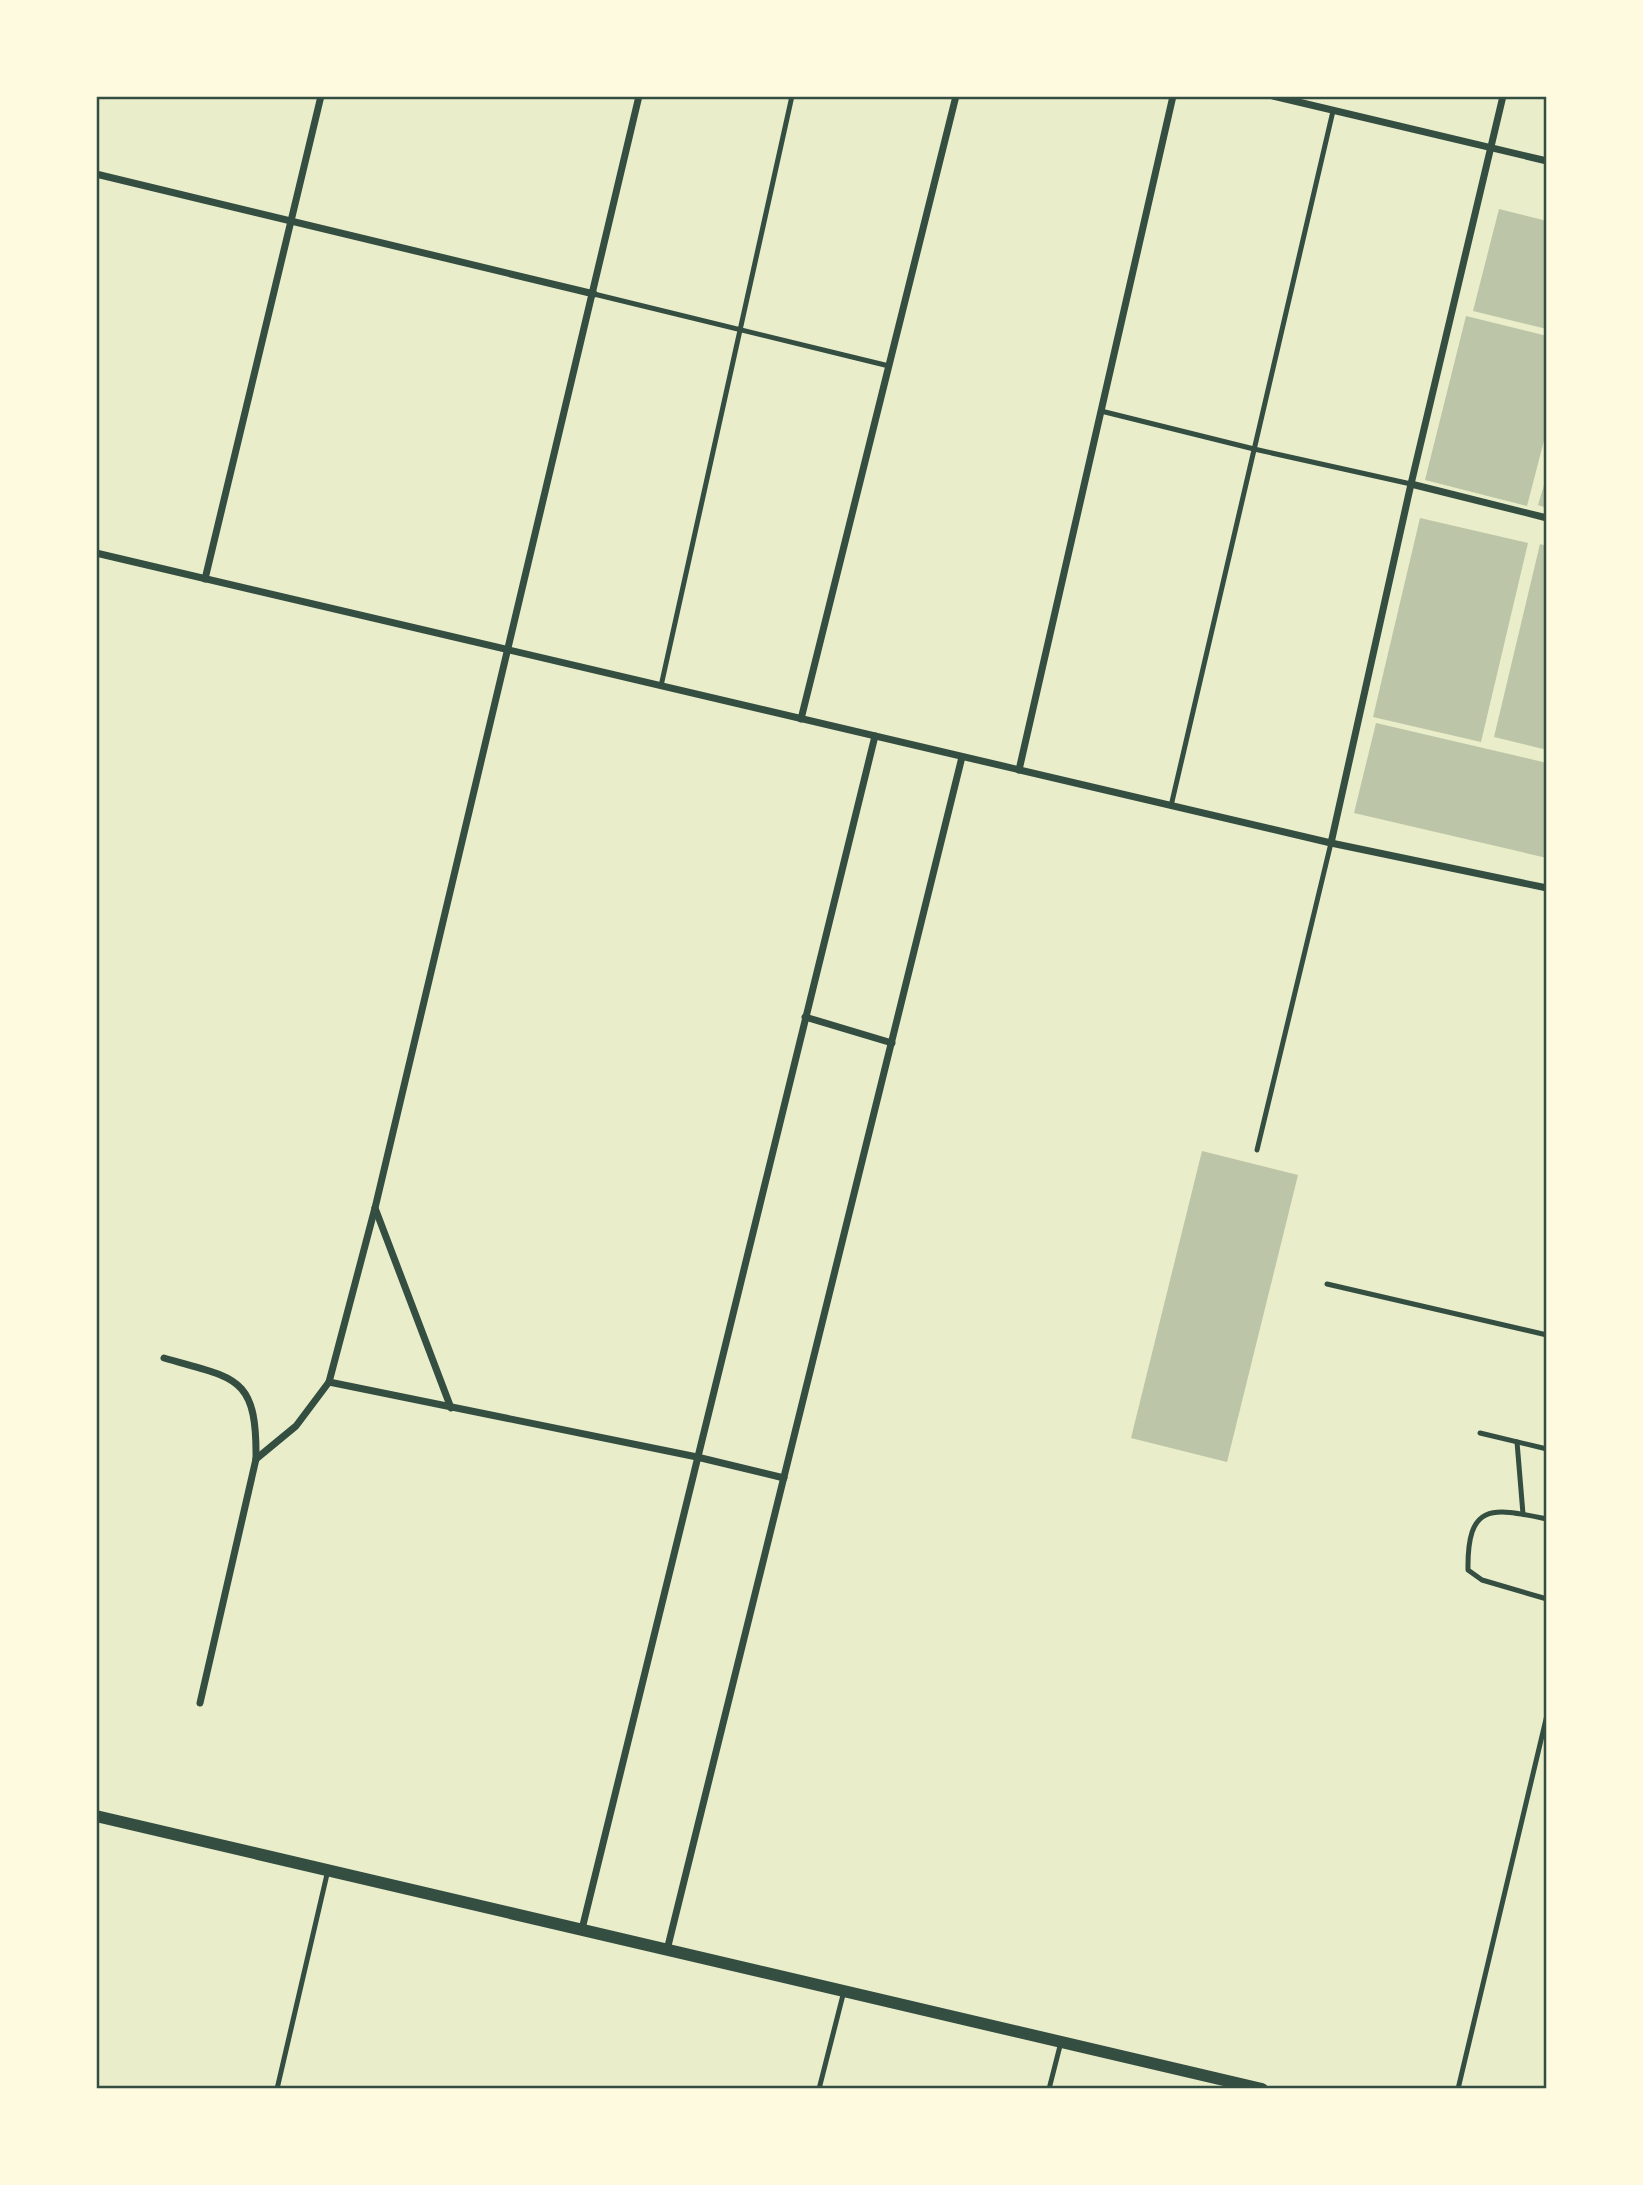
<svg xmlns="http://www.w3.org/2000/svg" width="1643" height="2185" viewBox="0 0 1643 2185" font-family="'Public Sans',sans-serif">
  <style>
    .building { fill: #bcc5a7 }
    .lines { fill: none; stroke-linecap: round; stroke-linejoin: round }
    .service { stroke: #344e41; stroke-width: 5 }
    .minor { stroke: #344e41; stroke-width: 7 }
    .tertiary { stroke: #344e41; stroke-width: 12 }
    .neatline { fill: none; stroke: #344e41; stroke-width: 2.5 }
  </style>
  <rect width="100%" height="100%" fill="#e9edc9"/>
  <g class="building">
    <path d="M1499 209 1547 221V329L1473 311Z"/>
    <path d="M1466 316 1547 336V429L1527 506 1425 480Z"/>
    <path d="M1547 475V508L1538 505Z"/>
    <path d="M1420 518 1528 543 1481 742 1373 717Z"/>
    <path d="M1540 544 1547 546V750L1494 737Z"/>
    <path d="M1376 723 1547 763V858L1354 813Z"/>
    <path d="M1202 1151 1298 1175 1227 1462 1131 1438Z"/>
  </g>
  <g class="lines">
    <g class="service">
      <path d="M594 294 889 366"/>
      <path d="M1101 411 1254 449 1411 484"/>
      <path d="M661 686 792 96"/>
      <path d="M1171 806 1333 111"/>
      <path d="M1257 1150 1331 843"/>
      <path d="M1327 1284 1547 1335"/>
      <path d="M1480 1433 1547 1449"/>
      <path d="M1517 1442 1523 1514"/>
      <path d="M1547 1519C1493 1508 1467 1501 1468 1570L1482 1580 1547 1599"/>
      <path d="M277 2089 328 1870"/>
      <path d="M819 2089 844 1991"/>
      <path d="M1049 2089 1061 2042"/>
      <path d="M1458 2089 1547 1715"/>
    </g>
    <g class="minor">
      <path d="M1273 96 1547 161"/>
      <path d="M96 174 594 294"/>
      <path d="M1411 484 1547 518"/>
      <path d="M96 553 1331 843 1547 888"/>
      <path d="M205 579 321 96"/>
      <path d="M801 719 956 96"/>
      <path d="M1019 770 1173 96"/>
      <path d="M1331 843 1411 484 1503 96"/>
      <path d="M805 1017 892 1043"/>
      <path d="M375 1208 451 1408"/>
      <path d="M164 1358C236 1379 257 1375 256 1459L200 1703"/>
      <path d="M329 1382 697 1457 784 1478"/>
      <path d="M256 1459 296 1426 329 1382 375 1208 639 96"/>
      <path d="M582 1929 875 736"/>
      <path d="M667 1950 962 757"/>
    </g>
    <path class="tertiary" d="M96 1816 1262 2089"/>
  </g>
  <rect width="1643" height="2185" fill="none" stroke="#fefae0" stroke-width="196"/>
  <rect x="98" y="98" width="1447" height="1989" class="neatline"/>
</svg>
